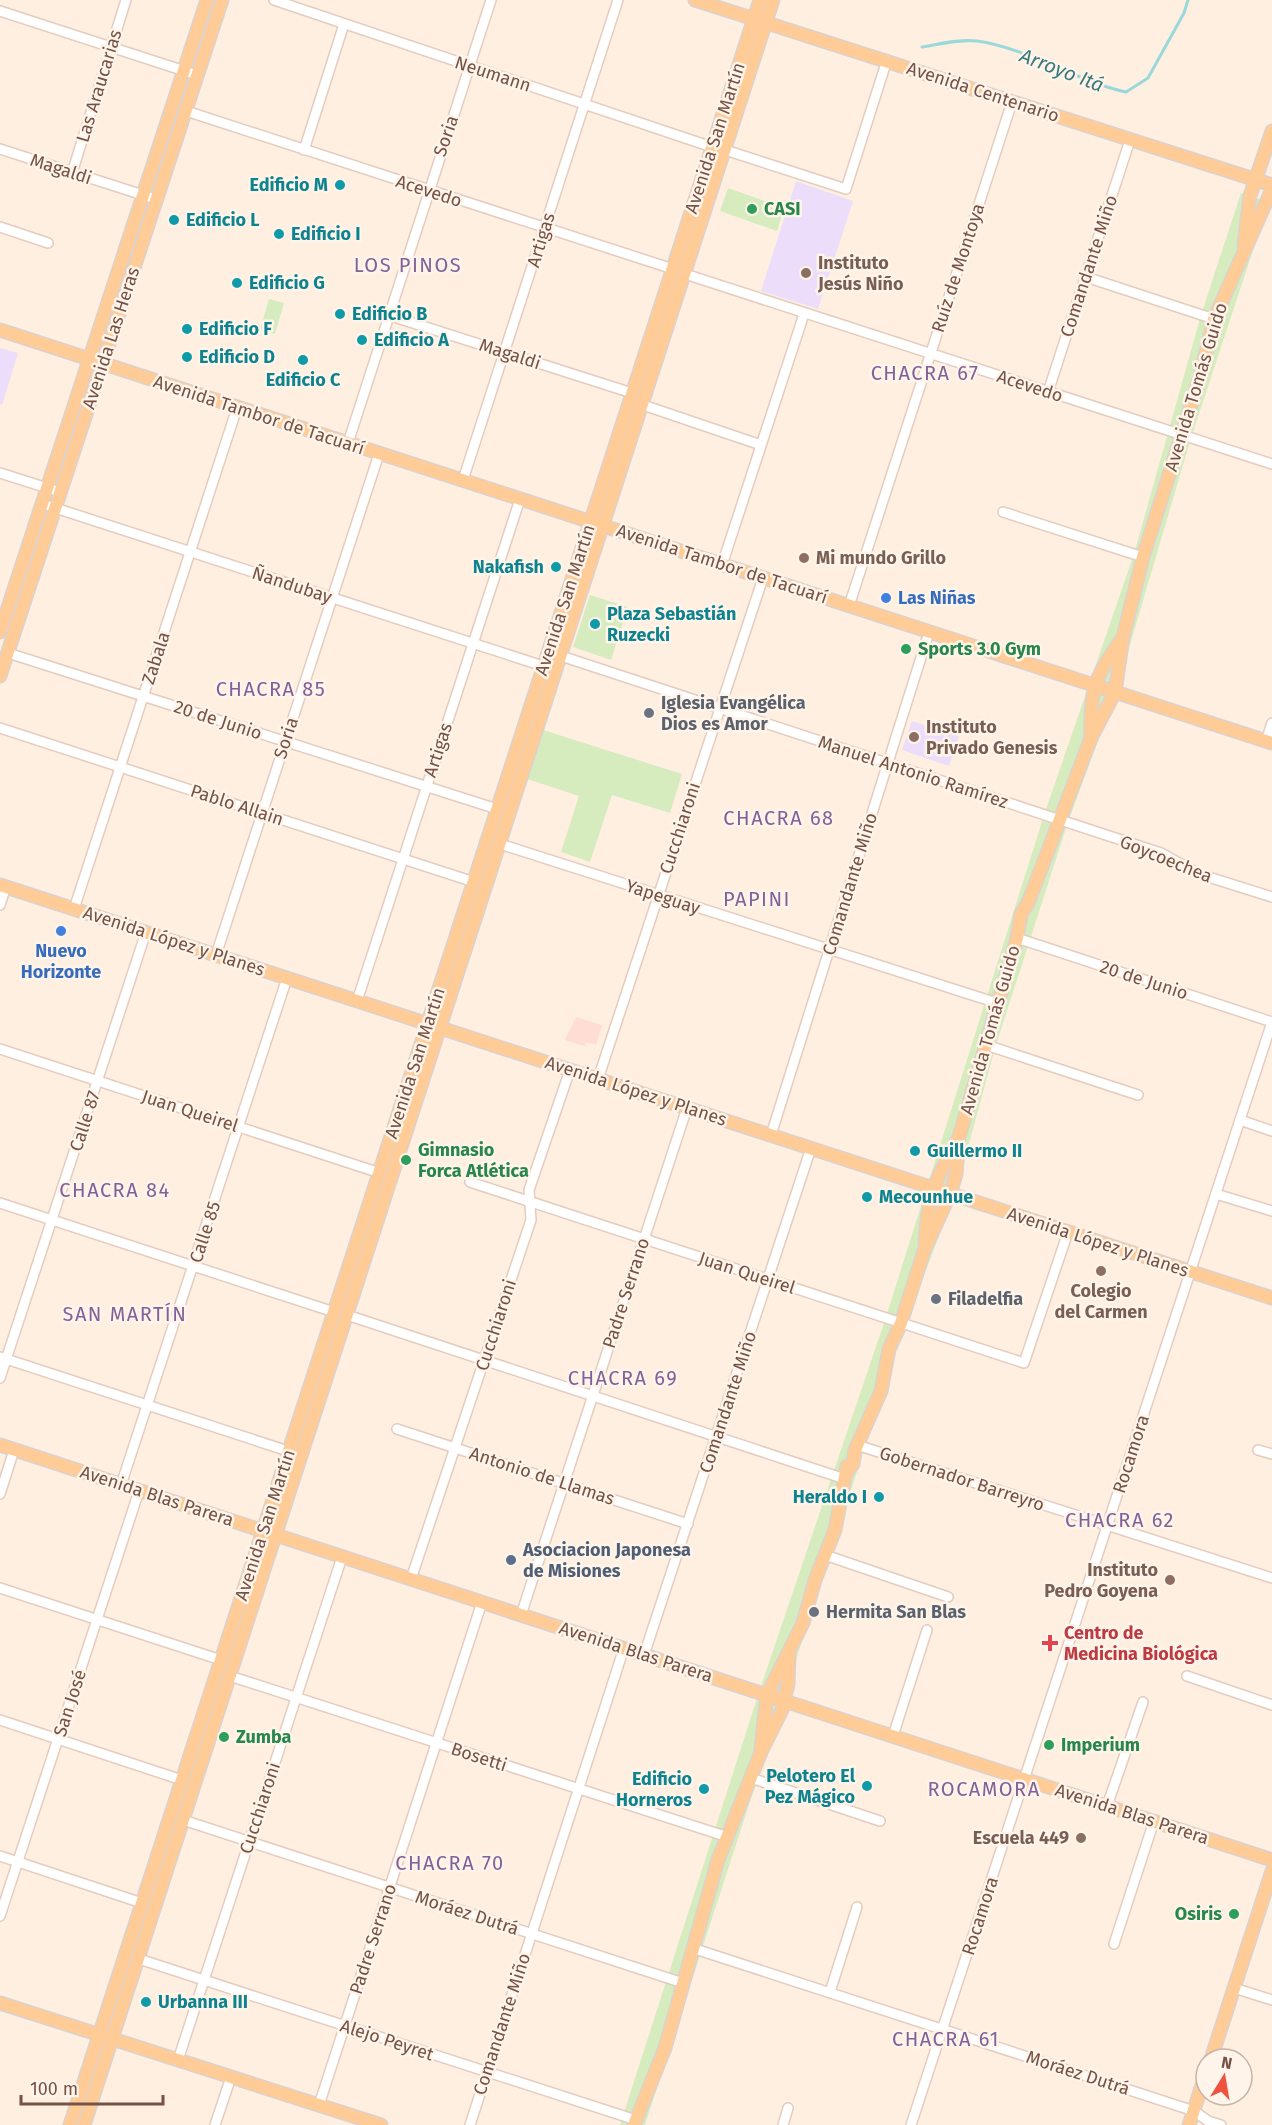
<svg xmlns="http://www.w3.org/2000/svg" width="1272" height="2125" viewBox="0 0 1272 2125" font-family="'Fira Sans',sans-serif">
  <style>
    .commercial { fill: #ffdcd4 }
    .education { fill: #ecdefa }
    .green { fill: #d6ecbf }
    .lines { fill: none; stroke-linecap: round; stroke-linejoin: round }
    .stream { stroke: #9ad8da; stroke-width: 3 }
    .minor-casing { stroke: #e4ccbf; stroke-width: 12 }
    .major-casing { stroke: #dbd2cf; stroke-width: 15 }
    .minor { stroke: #fff; stroke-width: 9 }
    .major { stroke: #ffcc97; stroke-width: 12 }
    .culture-dot { fill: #0f9aa8; stroke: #fff4e9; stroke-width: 2 }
    .leisure-dot { fill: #2e9e5b; stroke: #fff4e9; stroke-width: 2 }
    .education-dot { fill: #8d6e63; stroke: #fff4e9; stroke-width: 2 }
    .shop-dot { fill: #3f7fe0; stroke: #fff4e9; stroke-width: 2 }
    .worship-dot { fill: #6b7280; stroke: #fff4e9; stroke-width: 2 }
    .service-dot { fill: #5c6f8a; stroke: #fff4e9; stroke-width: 2 }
    .health-dot { fill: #e0444e; stroke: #fff4e9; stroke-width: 2 }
    .labels { text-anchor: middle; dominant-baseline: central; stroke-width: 5; stroke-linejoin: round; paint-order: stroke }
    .street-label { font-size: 18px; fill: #765246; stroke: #fff4e9 }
    .culture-label { font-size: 18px; font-weight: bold; fill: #0d838f; stroke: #fff4e9; text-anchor: start }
    .leisure-label { font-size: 18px; font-weight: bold; fill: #27864d; stroke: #fff4e9; text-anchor: start }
    .education-label { font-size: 18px; font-weight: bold; fill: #785e54; stroke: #fff4e9; text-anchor: start }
    .shop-label { font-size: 18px; font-weight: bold; fill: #366cbe; stroke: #fff4e9; text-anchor: start }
    .worship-label { font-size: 18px; font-weight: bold; fill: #5b616d; stroke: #fff4e9; text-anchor: start }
    .service-label { font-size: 18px; font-weight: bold; fill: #4e5e75; stroke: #fff4e9; text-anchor: start }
    .health-label { font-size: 18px; font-weight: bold; fill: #be3a42; stroke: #fff4e9; text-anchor: start }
    .water-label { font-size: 20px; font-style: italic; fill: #3a797d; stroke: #fff4e9 }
    .neighbourhood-label { font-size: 20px; letter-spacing: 1.5px; fill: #80619a; stroke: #fff4e9 }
  </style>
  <rect width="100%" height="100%" fill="#feefe1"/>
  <path class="commercial" d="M576 1017 602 1025 596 1045 586 1042 585 1046 565 1040Z"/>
  <g class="education">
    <path d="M796 181 853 201 818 309 761 291Z"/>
    <path d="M0 348 18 353 2 405 0 404Z"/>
    <path d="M912 721 959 736 949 766 902 750Z"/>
  </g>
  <g class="green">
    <path d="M728 188 784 208 777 231 720 211Z"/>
    <path d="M1241 193 1269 202 1191 438 1116 692 1068 822 995 1048 955 1195 905 1324 645 2125H620L759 1692 886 1317 1044 815 1134 554 1201 315Z"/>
    <path d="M269 299 284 303 275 334 260 330Z"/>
    <path d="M590 595 628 607 611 660 573 647Z"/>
    <path d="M543 730 682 774 670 813 612 795 590 862 561 852 579 796 527 779Z"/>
  </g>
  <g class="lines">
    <path class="stream" d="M922 47C940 44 959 39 977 41 1028 48 1075 81 1126 92L1148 78 1184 13 1188 0"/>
    <g class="minor-casing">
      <g id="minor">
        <path d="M274 0 712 147"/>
        <path d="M0 11 197 75"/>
        <path d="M186 111 673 269"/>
        <path d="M0 149 149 197"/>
        <path d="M304 150 344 24"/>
        <path d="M725 150 846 189 887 60"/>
        <path d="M72 173 126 0"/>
        <path d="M0 227 48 243"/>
        <path d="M685 274 1272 464"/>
        <path d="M1086 277 1214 319"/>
        <path d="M388 315 632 393"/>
        <path d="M1048 392 1130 140"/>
        <path d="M643 405 761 445"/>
        <path d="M348 443 491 0"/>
        <path d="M0 473 60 492"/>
        <path d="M463 480 618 0"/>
        <path d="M49 506 543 666"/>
        <path d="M1003 512 1143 557"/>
        <path d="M722 565 804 314"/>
        <path d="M849 606 1012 102"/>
        <path d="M8 653 497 809"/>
        <path d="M561 656 1161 853 1199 874 1272 897"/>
        <path d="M0 728 474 882"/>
        <path d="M1266 741 1272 723"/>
        <path d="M500 844 997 1003"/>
        <path d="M0 905 6 886"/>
        <path d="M74 909 237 408"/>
        <path d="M1017 938 1272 1022"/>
        <path d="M216 955 379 454"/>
        <path d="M357 1001 520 499"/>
        <path d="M986 1045 1138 1095"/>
        <path d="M0 1049 380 1173"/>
        <path d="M598 1079 763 578"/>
        <path d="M1240 1120 1272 1131"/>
        <path d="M771 1135 929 632"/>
        <path d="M470 1182 1024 1363 1068 1232"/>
        <path d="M1216 1194 1272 1211"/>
        <path d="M0 1203 334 1312"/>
        <path d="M347 1315 845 1479"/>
        <path d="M0 1357 288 1451"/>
        <path d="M0 1378 146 932"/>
        <path d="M397 1429 688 1524"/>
        <path d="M857 1445 1272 1578"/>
        <path d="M1258 1450 1272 1454"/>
        <path d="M121 1485 287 978"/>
        <path d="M0 1494 14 1450"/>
        <path d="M825 1555 948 1597"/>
        <path d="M411 1579 531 1220 529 1190 570 1070"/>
        <path d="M0 1588 221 1660"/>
        <path d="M521 1615 687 1108"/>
        <path d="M644 1655 811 1148"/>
        <path d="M230 1676 728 1837"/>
        <path d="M1187 1676 1272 1705"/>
        <path d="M0 1720 182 1780"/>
        <path d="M893 1736 927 1630"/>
        <path d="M751 1778 880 1821"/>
        <path d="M1107 1806 1143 1702"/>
        <path d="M183 1820 683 1983"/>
        <path d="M0 1856 142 1903"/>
        <path d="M0 1916 139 1491"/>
        <path d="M1114 1944 1154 1821"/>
        <path d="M692 1948 1194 2111 1208 2121 1221 2125"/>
        <path d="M139 1959 636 2120"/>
        <path d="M1234 1988 1272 2000"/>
        <path d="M830 1992 857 1907"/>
        <path d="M178 2060 342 1557"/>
        <path d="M319 2105 482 1602"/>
        <path d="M215 2125 231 2077"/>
        <path d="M470 2125 624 1648"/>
        <path d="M783 2125 788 2108"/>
        <path d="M911 2125 1272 1022"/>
      </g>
    </g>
    <g class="major-casing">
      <g id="major">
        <path d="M695 0 1272 185"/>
        <path d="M1244 245 1250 196 1272 131"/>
        <path d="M0 330 1272 743"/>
        <path d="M0 632 207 0"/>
        <path d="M0 676 222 0"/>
        <path d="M1091 737C1090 690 1094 678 1121 640"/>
        <path d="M0 885 1272 1298"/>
        <path d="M925 1244C927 1198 935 1179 958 1139"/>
        <path d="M0 1445 1272 1860"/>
        <path d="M847 1472 853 1464 855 1450 881 1391 889 1349 901 1323 925 1248 950 1194 956 1174 959 1137 1017 938 1021 914 1028 903 1091 738 1115 692 1123 637 1143 557 1200 377 1214 319 1272 189"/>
        <path d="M761 1748 767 1695 803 1623 815 1580 835 1530 847 1466"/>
        <path d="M0 2003 381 2125"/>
        <path d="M1211 2059 1272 1871"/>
        <path d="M70 2125 760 0"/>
        <path d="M84 2125 773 0"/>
        <path d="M634 2125 665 2048 718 1860 761 1752 782 1710 788 1684 789 1655"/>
        <path d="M1189 2125 1206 2073"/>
      </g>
    </g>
    <use href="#minor" class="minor"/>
    <use href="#major" class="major"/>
  </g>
  <g class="culture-dot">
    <circle cx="340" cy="185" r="6"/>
    <circle cx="174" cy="220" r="6"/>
    <circle cx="279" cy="234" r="6"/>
    <circle cx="237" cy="283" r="6"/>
    <circle cx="340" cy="314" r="6"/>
    <circle cx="187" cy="329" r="6"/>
    <circle cx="362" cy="340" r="6"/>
    <circle cx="187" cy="357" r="6"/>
    <circle cx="303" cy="360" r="6"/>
    <circle cx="556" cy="567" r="6"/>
    <circle cx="595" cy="624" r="6"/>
    <circle cx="915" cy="1151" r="6"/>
    <circle cx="867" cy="1197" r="6"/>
    <circle cx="879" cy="1497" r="6"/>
    <circle cx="867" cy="1786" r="6"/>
    <circle cx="704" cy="1789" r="6"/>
    <circle cx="146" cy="2002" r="6"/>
  </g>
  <g class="leisure-dot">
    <circle cx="752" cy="209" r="6"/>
    <circle cx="906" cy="649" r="6"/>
    <circle cx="406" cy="1160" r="6"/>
    <circle cx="224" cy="1737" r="6"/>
    <circle cx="1049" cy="1745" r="6"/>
    <circle cx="1234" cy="1914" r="6"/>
  </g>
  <g class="education-dot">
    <circle cx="806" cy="273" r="6"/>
    <circle cx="804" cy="558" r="6"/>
    <circle cx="914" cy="737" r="6"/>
    <circle cx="1101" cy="1271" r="6"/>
    <circle cx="1170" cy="1580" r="6"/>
    <circle cx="1081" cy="1838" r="6"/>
  </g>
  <g class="shop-dot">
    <circle cx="886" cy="598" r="6"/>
    <circle cx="61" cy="931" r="6"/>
  </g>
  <g class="worship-dot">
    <circle cx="649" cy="713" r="6"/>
    <circle cx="936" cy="1299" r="6"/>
    <circle cx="814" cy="1612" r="6"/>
  </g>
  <circle class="service-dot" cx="511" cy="1560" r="6"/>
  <path class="health-dot" d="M1047 1634h6v6h6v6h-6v6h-6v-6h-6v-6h6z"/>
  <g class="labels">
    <g class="street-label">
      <text transform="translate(493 74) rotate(18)">Neumann</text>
      <text transform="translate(99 86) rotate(-73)">Las Araucarias</text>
      <text transform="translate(983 92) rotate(18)">Avenida Centenario</text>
      <text transform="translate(446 136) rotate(-71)">Soria</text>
      <text transform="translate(715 138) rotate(-72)">Avenida San Martín</text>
      <text transform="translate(61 169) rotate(18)">Magaldi</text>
      <text transform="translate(429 191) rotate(18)">Acevedo</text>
      <text transform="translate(541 240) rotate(-73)">Artigas</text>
      <text transform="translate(1089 266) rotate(-72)">Comandante Miño</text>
      <text transform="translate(958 268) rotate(-72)">Ruíz de Montoya</text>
      <text transform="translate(111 338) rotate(-72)">Avenida Las Heras</text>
      <text transform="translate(510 354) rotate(18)">Magaldi</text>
      <text transform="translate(1030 386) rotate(18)">Acevedo</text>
      <text transform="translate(1196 387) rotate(-73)">Avenida Tomás Guido</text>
      <text transform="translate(259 415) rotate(18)">Avenida Tambor de Tacuarí</text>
      <text transform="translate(722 564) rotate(18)">Avenida Tambor de Tacuarí</text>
      <text transform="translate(292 585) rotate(18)">Ñandubay</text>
      <text transform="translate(565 600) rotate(-72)">Avenida San Martín</text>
      <text transform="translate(156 658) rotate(-72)">Zabala</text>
      <text transform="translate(218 720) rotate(18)">20 de Junio</text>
      <text transform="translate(286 738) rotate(-72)">Soria</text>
      <text transform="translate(438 750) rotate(-72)">Artigas</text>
      <text transform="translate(913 772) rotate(18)">Manuel Antonio Ramírez</text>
      <text transform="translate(237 805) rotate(18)">Pablo Allain</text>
      <text transform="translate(680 828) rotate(-72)">Cucchiaroni</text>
      <text transform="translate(1166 859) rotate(22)">Goycoechea</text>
      <text transform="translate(850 884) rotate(-73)">Comandante Miño</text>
      <text transform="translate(663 897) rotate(18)">Yapeguay</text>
      <text transform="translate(174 941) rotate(18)">Avenida López y Planes</text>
      <text transform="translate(1144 980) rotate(18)">20 de Junio</text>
      <text transform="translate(990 1030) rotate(-74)">Avenida Tomás Guido</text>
      <text transform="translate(415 1063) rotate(-72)">Avenida San Martín</text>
      <text transform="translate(636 1091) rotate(18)">Avenida López y Planes</text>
      <text transform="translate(190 1111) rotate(18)">Juan Queirel</text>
      <text transform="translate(85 1121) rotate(-72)">Calle 87</text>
      <text transform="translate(205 1232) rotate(-72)">Calle 85</text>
      <text transform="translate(1098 1242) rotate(18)">Avenida López y Planes</text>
      <text transform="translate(747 1273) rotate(18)">Juan Queirel</text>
      <text transform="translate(626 1293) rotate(-72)">Padre Serrano</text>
      <text transform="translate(496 1325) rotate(-72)">Cucchiaroni</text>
      <text transform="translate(728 1402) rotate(-72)">Comandante Miño</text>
      <text transform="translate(1131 1454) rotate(-72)">Rocamora</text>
      <text transform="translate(542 1476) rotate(18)">Antonio de Llamas</text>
      <text transform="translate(962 1479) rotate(18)">Gobernador Barreyro</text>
      <text transform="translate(157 1496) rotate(18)">Avenida Blas Parera</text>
      <text transform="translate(265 1525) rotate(-72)">Avenida San Martín</text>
      <text transform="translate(636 1652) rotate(18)">Avenida Blas Parera</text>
      <text transform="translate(70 1703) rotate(-72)">San José</text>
      <text transform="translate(479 1757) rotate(18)">Bosetti</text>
      <text transform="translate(260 1808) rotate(-72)">Cucchiaroni</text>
      <text transform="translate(1132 1814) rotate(18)">Avenida Blas Parera</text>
      <text transform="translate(467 1913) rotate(18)">Moráez Dutrá</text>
      <text transform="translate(980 1916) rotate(-72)">Rocamora</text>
      <text transform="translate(373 1939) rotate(-72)">Padre Serrano</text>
      <text transform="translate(502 2024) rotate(-72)">Comandante Miño</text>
      <text transform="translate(387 2040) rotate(18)">Alejo Peyret</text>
      <text transform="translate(1078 2073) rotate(18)">Moráez Dutrá</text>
    </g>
    <g class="culture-label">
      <text x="328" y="185" text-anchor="end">Edificio M</text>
      <text x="186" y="220">Edificio L</text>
      <text x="291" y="234">Edificio I</text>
      <text x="249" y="283">Edificio G</text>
      <text x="352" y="314">Edificio B</text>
      <text x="199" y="329">Edificio F</text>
      <text x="374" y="340">Edificio A</text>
      <text x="199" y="357">Edificio D</text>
      <text x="303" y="380" text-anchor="middle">Edificio C</text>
      <text x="544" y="567" text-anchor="end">Nakafish</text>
      <text x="607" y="614">Plaza Sebastián<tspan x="607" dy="21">Ruzecki</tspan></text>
      <text x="927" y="1151">Guillermo II</text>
      <text x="879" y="1197">Mecounhue</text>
      <text x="867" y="1497" text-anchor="end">Heraldo I</text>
      <text x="855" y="1776" text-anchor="end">Pelotero El<tspan x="855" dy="21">Pez Mágico</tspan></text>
      <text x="692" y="1779" text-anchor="end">Edificio<tspan x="692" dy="21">Horneros</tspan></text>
      <text x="158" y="2002">Urbanna III</text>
    </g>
    <g class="leisure-label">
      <text x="764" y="209">CASI</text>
      <text x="918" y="649">Sports 3.0 Gym</text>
      <text x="418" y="1150">Gimnasio<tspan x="418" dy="21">Forca Atlética</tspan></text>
      <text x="236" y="1737">Zumba</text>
      <text x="1061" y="1745">Imperium</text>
      <text x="1222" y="1914" text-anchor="end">Osiris</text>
    </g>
    <g class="education-label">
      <text x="818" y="263">Instituto<tspan x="818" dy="21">Jesús Niño</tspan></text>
      <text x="816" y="558">Mi mundo Grillo</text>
      <text x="926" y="727">Instituto<tspan x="926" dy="21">Privado Genesis</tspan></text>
      <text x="1101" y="1291" text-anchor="middle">Colegio<tspan x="1101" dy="21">del Carmen</tspan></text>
      <text x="1158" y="1570" text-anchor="end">Instituto<tspan x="1158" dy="21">Pedro Goyena</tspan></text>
      <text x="1069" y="1838" text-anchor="end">Escuela 449</text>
    </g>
    <g class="shop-label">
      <text x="898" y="598">Las Niñas</text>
      <text x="61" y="951" text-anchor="middle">Nuevo<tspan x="61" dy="21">Horizonte</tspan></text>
    </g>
    <g class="worship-label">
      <text x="661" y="703">Iglesia Evangélica<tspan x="661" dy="21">Dios es Amor</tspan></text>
      <text x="948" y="1299">Filadelfia</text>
      <text x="826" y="1612">Hermita San Blas</text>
    </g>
    <g class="service-label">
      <text x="523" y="1550">Asociacion Japonesa<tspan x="523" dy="21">de Misiones</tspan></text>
    </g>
    <g class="health-label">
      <text x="1064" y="1633">Centro de<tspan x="1064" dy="21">Medicina Biológica</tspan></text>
    </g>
    <g class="water-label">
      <text transform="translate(1062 70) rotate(21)">Arroyo Itá</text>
    </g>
    <g class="neighbourhood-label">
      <text x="408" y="265">LOS PINOS</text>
      <text x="925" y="373">CHACRA 67</text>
      <text x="271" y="689">CHACRA 85</text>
      <text x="779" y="818">CHACRA 68</text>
      <text x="757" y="899">PAPINI</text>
      <text x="115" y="1190">CHACRA 84</text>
      <text x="125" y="1314">SAN MARTÍN</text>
      <text x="623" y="1378">CHACRA 69</text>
      <text x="1120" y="1520">CHACRA 62</text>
      <text x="984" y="1789">ROCAMORA</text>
      <text x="450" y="1863">CHACRA 70</text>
      <text x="946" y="2039">CHACRA 61</text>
    </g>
  </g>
  <g transform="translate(1224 2077) rotate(11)"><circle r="28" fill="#fff4e9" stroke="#c8b3a8" stroke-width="1.5"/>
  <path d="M0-4.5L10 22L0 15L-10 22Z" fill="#ef523e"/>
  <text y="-9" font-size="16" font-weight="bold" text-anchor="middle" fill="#765246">N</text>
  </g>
  <path d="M21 2095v9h142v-9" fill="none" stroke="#765246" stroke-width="3"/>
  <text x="30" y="2095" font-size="18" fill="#765246" stroke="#fff4e9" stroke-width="4.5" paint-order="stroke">100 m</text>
</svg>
